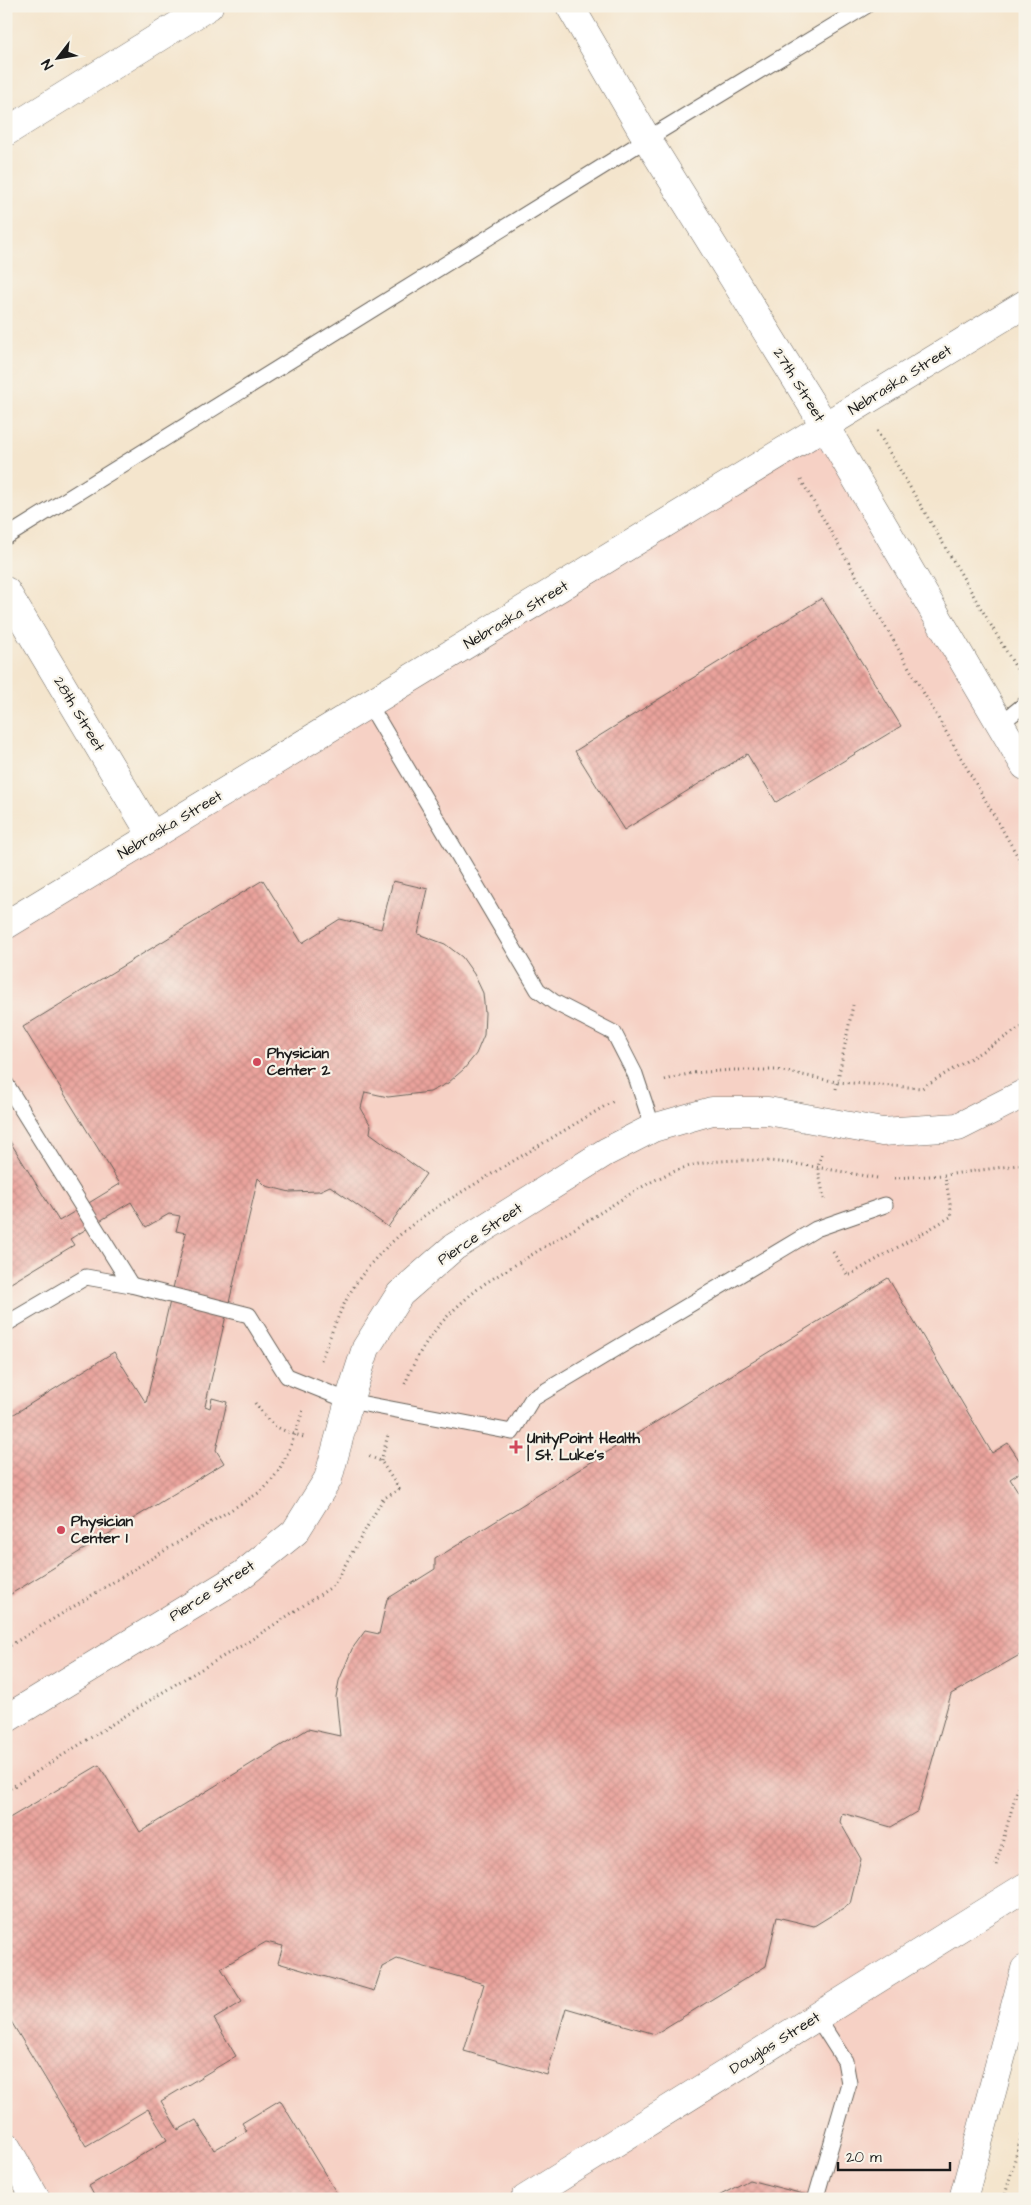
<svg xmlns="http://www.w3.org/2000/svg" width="1031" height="2205" viewBox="0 0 1031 2205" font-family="'Architects Daughter',sans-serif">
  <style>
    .built { fill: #f6d1c5 }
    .building { fill: url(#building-cross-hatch) }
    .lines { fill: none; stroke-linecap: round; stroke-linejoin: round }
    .service-casing { stroke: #68625a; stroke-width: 17 }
    .minor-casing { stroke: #68625a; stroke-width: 29 }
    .secondary-casing { stroke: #68625a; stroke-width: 29 }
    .path { stroke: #68625a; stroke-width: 3; stroke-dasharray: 1 4; stroke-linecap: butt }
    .service { stroke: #fff; stroke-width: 15 }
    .minor { stroke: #fff; stroke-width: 28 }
    .secondary { stroke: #fff; stroke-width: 28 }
    .poi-dot { fill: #d1495b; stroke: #f7f3e8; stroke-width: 2 }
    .labels { text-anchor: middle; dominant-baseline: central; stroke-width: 4.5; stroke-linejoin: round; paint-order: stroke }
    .street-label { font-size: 15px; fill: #1c1c1c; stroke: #f7f3e8 }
    .poi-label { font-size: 15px; font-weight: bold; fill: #1c1c1c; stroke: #f7f3e8; text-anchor: start }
  </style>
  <defs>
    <pattern id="building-cross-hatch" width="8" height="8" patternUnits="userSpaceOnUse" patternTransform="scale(1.25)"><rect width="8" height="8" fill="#eaa39c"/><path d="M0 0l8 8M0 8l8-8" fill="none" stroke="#c88c86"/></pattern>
  </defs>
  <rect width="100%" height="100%" fill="#f7f3e8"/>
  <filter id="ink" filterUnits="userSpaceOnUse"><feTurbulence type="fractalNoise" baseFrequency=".02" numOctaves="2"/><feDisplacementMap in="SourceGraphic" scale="10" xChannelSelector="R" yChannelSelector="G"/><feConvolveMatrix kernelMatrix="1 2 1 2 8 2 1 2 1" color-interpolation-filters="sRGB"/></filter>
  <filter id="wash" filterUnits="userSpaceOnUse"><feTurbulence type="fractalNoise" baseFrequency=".0096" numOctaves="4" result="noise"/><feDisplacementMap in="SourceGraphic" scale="20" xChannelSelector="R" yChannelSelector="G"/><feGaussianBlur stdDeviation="1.12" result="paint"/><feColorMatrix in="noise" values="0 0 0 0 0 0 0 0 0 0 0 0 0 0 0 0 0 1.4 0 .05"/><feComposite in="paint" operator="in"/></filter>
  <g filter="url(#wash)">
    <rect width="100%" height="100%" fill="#f4e5cd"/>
    <path class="built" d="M825 426 1025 766V1969L963 2199H36L6 2146V925Z"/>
    <g id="blocks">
      <g class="building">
        <path d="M822 598 901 726 776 802 747 754 624 830 575 751Z"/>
        <path d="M263 880 302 943 340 919 381 929 393 881 428 889 418 934 445 944 462 957 474 974 483 993 485 1013 484 1035 476 1054 464 1069 448 1083 430 1092 388 1097 365 1092 361 1108 371 1126 370 1133 426 1174 388 1227 330 1186 319 1191 290 1192 266 1186 258 1178 205 1406 210 1408 212 1398 227 1402 216 1450 224 1463 6 1597V1419L114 1352 146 1403 186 1233 176 1231 180 1216 169 1214 146 1227 131 1202 70 1239 74 1245 6 1286V1135L59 1221 120 1184 23 1027Z"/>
        <path d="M888 1278 992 1453 1008 1443 1025 1469 1010 1479 1025 1502V1652L951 1694 918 1811 891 1827 842 1813 840 1822 861 1859 850 1904 814 1926 777 1917 766 1966 655 2034 566 2008 547 2075 464 2051 484 1984 397 1959 382 1967 374 1991 278 1963 283 1946 266 1942 221 1968 242 2002 214 2019 236 2056 161 2101 178 2130 196 2120 214 2150 247 2131 242 2123 280 2100 339 2197 336 2199H96L89 2186 167 2140 148 2109 86 2146 6 2013V1820L99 1765 140 1832 308 1729 340 1736 336 1697 339 1681 352 1649 365 1631 379 1634 387 1599 435 1569V1559Z"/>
        <path d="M749 2180 819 2198V2199H713Z"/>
      </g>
    </g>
  </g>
  <g filter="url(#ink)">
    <use href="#blocks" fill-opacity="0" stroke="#68625a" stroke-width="1"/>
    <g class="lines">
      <g class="service-casing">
        <g id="service">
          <path d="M6 537 647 139 866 6"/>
          <path d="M369 704 538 990 554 1002 614 1033 635 1074 653 1128"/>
          <path d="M1000 724 1025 704"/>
          <path d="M6 1084 131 1285"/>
          <path d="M6 1324 86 1277 131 1285 249 1315 287 1376 349 1401 512 1432 532 1399 816 1229 885 1205"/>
          <path d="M816 2197 849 2083 845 2061 817 2017"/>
        </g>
      </g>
      <g class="minor-casing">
        <g id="minor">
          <path d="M6 591 152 836"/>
          <path d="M6 925 1025 304"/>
          <path d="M6 1719 242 1575 295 1532 328 1479 349 1401 366 1348 400 1294 454 1247 606 1152 653 1128 712 1111H768L882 1132 958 1127 1025 1093"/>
          <path d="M6 2146 36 2199"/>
          <path d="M525 2199 1025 1887"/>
        </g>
      </g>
      <g class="secondary-casing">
        <g id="secondary">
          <path d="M570 6 647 139 825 426 1025 766"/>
          <path d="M6 132 209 6"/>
          <path d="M963 2199 1025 1969"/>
        </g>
      </g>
      <g class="path">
        <path d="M877 431 1022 678"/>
        <path d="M801 480 1025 869"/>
        <path d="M665 1080 692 1073 733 1070H777L837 1082 922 1088 1025 1025"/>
        <path d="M836 1089 853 1005"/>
        <path d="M821 1154 818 1168 824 1199"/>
        <path d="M894 1178 945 1175 1025 1164"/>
        <path d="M833 1252 848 1276 952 1216 945 1175"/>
        <path d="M321 1360C330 1337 338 1314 350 1293 371 1257 406 1227 440 1205L615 1100"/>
        <path d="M405 1384C423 1338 446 1314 484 1284 521 1261 558 1239 595 1216 627 1196 665 1169 704 1163 764 1154 819 1168 877 1178"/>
        <path d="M255 1403C271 1427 277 1429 304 1437"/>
        <path d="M381 1461 388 1435"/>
        <path d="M6 1648 260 1492C284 1472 293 1440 303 1410"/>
        <path d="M6 1791 179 1682 248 1642 333 1586 383 1499 399 1489 381 1461 368 1456"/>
        <path d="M996 1865 1025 1762"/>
        <path d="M1004 2199 1025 2123"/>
      </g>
      <use href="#service" class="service"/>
      <use href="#minor" class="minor"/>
      <use href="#secondary" class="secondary"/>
    </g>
  </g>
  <g class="poi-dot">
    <circle cx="257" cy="1062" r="5"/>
    <path d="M513.5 1439.5h5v5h5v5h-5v5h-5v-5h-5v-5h5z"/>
    <circle cx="61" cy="1530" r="5"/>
  </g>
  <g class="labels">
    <g class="street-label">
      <text transform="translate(900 380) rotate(-32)">Nebraska Street</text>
      <text transform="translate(799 385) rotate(58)">27th Street</text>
      <text transform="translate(516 615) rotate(-31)">Nebraska Street</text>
      <text transform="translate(79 714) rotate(59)">28th Street</text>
      <text transform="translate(170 825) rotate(-31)">Nebraska Street</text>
      <text transform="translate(480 1234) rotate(-34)">Pierce Street</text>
      <text transform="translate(212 1591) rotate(-33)">Pierce Street</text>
      <text transform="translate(775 2043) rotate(-32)">Douglas Street</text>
    </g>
    <g class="poi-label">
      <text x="267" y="1053">Physician<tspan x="267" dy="17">Center 2</tspan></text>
      <text x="527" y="1438">UnityPoint Health<tspan x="527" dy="17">| St. Luke's</tspan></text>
      <text x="71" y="1521">Physician<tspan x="71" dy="17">Center 1</tspan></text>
    </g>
  </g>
  <rect width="1031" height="2205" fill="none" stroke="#f7f3e8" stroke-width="25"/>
  <g transform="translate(58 58) rotate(239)" stroke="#f7f3e8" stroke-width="4" paint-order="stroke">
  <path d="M0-4L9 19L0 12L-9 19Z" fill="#1c1c1c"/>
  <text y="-8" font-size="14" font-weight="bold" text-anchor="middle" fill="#1c1c1c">N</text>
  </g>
  <path d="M838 2162v8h112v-8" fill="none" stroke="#1c1c1c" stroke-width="2.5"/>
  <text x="846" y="2162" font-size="15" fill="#1c1c1c" stroke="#f7f3e8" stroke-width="4" paint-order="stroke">20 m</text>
</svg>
